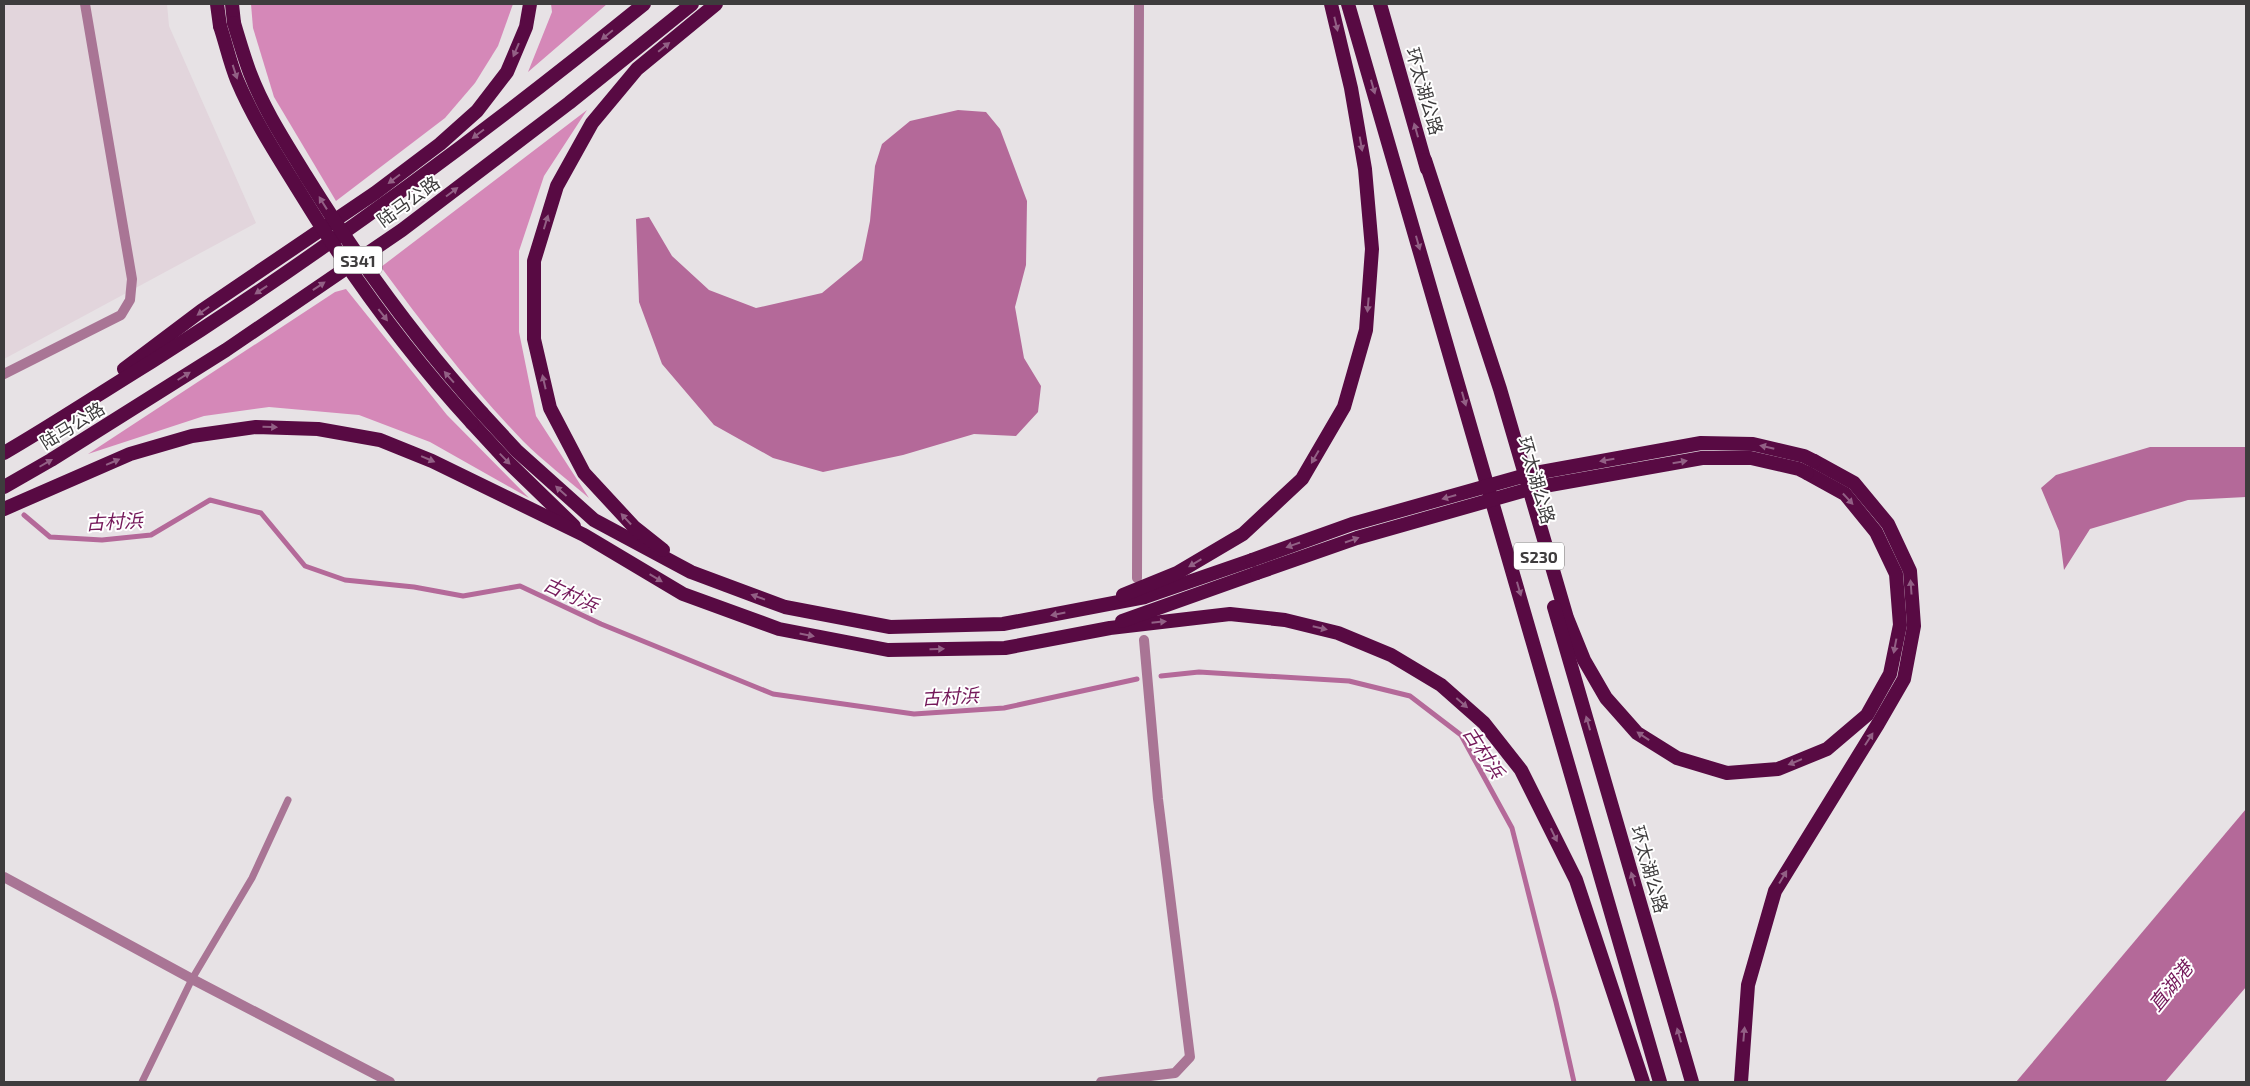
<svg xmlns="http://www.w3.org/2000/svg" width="2250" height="1086" viewBox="0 0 2250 1086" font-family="'Exo 2','Noto Sans SC',sans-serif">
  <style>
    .built { fill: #e2d5dc }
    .forest { fill: #d588b8 }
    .water { fill: #b46999 }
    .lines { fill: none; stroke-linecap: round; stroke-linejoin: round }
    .stream { stroke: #b46999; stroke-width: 5 }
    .service { stroke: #a97595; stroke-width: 7 }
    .minor { stroke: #a97595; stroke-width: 10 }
    .trunk { stroke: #580a43; stroke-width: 14 }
    .trunk-bridge { stroke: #580a43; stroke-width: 14 }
    .oneway { fill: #926085 }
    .labels { text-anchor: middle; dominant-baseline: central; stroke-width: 4; stroke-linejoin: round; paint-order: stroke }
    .shield { fill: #fff; stroke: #787677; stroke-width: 1 }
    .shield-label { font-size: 16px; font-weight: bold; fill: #3e3c3d }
    .street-label { font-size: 18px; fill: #3e3c3d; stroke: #fff }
    .water-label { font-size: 19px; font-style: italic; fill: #74195a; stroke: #fff }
  </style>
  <rect width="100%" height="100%" fill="#e7e2e5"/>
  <path class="built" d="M4 4H167L169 26 256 223 4 359Z"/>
  <g class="forest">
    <path d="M251 4H513L498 46 475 83 445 118 336 201 274 97 253 28Z"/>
    <path d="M551 4H607L528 72 552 12Z"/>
    <path d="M587 110 544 176 519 251V332L536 416 589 498C567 479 543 461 523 441 471 387 425 327 381 267Z"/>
    <path d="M346 289 447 415 529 498 430 442 359 415 269 407 204 416 88 454 335 292Z"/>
  </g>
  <g class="water">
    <path d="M958 110 986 112 1000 129 1027 201 1026 265 1015 307 1024 358 1041 386 1038 412 1016 436 974 434 903 455 823 472 773 458 714 425 662 364 639 302 636 219 649 217 672 256 709 290 756 308 822 293 862 260 870 221 875 166 882 144 910 121Z"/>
    <path d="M2150 447H2246V497L2188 500 2090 529 2064 570 2059 531 2041 488 2056 475Z"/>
    <path d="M2246 809V987L2165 1082H2016Z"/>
  </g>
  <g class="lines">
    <g class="stream">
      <path d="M24 515 50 537 102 540 151 535 210 500 261 513 305 566 345 580 414 587 463 596 520 586 601 624 773 694 914 714 1004 708 1137 679"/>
      <path d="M1161 676 1199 672 1349 681 1410 696 1461 735 1512 828 1556 1002 1574 1082"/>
    </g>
    <path class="service" d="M142 1082 192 979 252 878 288 800"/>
    <g class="minor">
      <path d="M4 374 121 315 130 300 132 279 85 4"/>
      <path d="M1137 578 1139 4"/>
      <path d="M4 877 192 979 390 1082"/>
      <path d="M1101 1082 1175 1073 1190 1057 1158 799 1144 640"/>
    </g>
    <g class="trunk">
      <path d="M217 4 220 26"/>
      <path d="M232 4 234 23"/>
      <path d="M1348 4 1660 1082"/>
      <path d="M1380 4 1427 169"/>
      <path d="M1425 160 1500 389 1567 618 1584 660 1606 698 1637 733 1677 758 1727 773 1778 769 1827 749 1867 715 1890 674 1900 625 1896 574 1876 532 1845 494 1807 473"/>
      <path d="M124 369 201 311 375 193 440 144 477 111 507 72 526 27 530 4"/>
      <path d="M482 413 517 451 594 520 691 572 785 607 890 627 1003 624 1145 597 1252 560"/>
      <path d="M472 423 507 461 574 526"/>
      <path d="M4 453C54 424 102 392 151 362 323 253 486 132 644 4"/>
      <path d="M4 487 51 460 226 350 402 230 569 103 692 4"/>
      <path d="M4 509 130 454 192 436 256 427 318 429 380 440 432 461 584 535 683 594 779 629 888 650 1005 648 1110 628 1230 614 1285 620 1338 633 1391 655 1441 685 1484 723 1521 770 1576 880 1643 1082"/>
      <path d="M663 550 634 527 584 473 550 408 534 339V261L557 186 592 123 637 69 716 4"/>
      <path d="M1123 595 1177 573 1243 534 1302 479 1344 407 1366 330 1372 249 1365 169 1351 88 1331 4"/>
      <path d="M1554 607 1692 1082"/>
      <path d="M1122 621 1257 573"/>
      <path d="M1741 1082 1748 985 1775 891 1878 724 1904 679 1914 626 1910 571 1888 524 1854 483 1814 461"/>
    </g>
    <g class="trunk-bridge">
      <path d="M234 23C239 40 244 57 250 73 264 110 286 143 306 176 358 260 416 340 482 413"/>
      <path d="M220 26C226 44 230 63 237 80 253 118 275 152 296 186 347 270 405 350 472 423"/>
      <path d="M1252 560 1352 524 1530 474 1701 443 1753 444 1804 456 1814 461"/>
      <path d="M1257 573 1357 538 1533 488 1702 458H1751L1799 469 1807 473"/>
    </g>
  </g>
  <defs><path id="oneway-solid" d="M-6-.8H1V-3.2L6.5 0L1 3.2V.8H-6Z" transform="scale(1.25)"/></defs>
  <g class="oneway">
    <use href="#oneway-solid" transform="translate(1336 24) rotate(77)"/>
    <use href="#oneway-solid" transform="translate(607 35) rotate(141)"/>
    <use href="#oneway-solid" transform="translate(664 47) rotate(-39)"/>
    <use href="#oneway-solid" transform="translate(516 50) rotate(113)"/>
    <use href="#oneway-solid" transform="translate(235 72) rotate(72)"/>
    <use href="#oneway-solid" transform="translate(1373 87) rotate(74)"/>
    <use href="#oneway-solid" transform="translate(1416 130) rotate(-106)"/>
    <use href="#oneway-solid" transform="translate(478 134) rotate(143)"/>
    <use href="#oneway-solid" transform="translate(1361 144) rotate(80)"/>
    <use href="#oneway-solid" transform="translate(394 179) rotate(143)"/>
    <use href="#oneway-solid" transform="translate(452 192) rotate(-37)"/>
    <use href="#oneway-solid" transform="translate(323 203) rotate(-122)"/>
    <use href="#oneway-solid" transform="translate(546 222) rotate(-73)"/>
    <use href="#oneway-solid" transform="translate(1418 243) rotate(74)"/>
    <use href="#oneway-solid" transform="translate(319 286) rotate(-34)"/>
    <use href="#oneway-solid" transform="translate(261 290) rotate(146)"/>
    <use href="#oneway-solid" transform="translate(1368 305) rotate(95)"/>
    <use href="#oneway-solid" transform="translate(203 311) rotate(145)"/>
    <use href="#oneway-solid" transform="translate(383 315) rotate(52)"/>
    <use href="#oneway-solid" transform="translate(184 376) rotate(-32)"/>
    <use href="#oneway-solid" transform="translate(449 377) rotate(-131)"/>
    <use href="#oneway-solid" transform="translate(544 382) rotate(-103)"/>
    <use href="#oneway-solid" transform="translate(1464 399) rotate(74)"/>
    <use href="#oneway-solid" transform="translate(270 427) rotate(2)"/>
    <use href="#oneway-solid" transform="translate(1767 447) rotate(-167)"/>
    <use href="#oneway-solid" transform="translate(1315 457) rotate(120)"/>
    <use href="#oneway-solid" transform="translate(428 459) rotate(23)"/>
    <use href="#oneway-solid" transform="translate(505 459) rotate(46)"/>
    <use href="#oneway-solid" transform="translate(1607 460) rotate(170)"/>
    <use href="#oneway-solid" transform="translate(113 462) rotate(-23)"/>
    <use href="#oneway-solid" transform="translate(1680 462) rotate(-10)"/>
    <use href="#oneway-solid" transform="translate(46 463) rotate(-30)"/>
    <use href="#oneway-solid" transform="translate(561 491) rotate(-138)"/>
    <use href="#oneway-solid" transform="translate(1449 497) rotate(164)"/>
    <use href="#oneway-solid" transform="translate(1848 499) rotate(47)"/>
    <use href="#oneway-solid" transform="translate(626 519) rotate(-133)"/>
    <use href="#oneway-solid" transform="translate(1352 540) rotate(-19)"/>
    <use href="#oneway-solid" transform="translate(1293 545) rotate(161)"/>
    <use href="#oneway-solid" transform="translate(1195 563) rotate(149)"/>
    <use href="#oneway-solid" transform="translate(656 578) rotate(31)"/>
    <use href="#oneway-solid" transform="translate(1911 587) rotate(-94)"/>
    <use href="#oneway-solid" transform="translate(1519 589) rotate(74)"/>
    <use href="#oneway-solid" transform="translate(758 597) rotate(-160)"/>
    <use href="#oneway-solid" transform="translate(1058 614) rotate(169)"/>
    <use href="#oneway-solid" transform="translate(1159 622) rotate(-6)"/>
    <use href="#oneway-solid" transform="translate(1320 628) rotate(13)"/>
    <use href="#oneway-solid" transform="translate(807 635) rotate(11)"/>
    <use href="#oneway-solid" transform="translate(1895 646) rotate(101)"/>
    <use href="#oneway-solid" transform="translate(937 649) rotate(-1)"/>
    <use href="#oneway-solid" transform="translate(1462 703) rotate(41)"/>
    <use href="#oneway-solid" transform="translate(1588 723) rotate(-106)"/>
    <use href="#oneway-solid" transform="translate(1643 736) rotate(-146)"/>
    <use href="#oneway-solid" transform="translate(1869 739) rotate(-57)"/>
    <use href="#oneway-solid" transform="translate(1795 762) rotate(158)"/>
    <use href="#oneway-solid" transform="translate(1554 835) rotate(64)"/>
    <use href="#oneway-solid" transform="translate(1783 877) rotate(-59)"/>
    <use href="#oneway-solid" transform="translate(1633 879) rotate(-106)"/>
    <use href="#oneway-solid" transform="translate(1744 1034) rotate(-85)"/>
    <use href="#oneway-solid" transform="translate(1679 1035) rotate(-106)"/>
  </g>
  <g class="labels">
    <g class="shield">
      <rect x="334" y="246.5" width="48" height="27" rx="4"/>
      <rect x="1514" y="542.5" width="50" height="27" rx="4"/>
    </g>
    <g class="shield-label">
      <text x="358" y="260">S341</text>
      <text x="1539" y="556">S230</text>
    </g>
    <g class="street-label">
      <text transform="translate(1425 91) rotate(74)">环太湖公路</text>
      <text transform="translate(408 201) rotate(-36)">陆马公路</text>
      <text transform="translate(72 425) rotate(-32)">陆马公路</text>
      <text transform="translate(1537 480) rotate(74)">环太湖公路</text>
      <text transform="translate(1650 869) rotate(74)">环太湖公路</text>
    </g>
    <g class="water-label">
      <text transform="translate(114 521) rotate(-3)">古村浜</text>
      <text transform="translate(571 594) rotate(25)">古村浜</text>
      <text transform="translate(950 696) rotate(-3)">古村浜</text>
      <text transform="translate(1484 752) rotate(57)">古村浜</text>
      <text transform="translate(2170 986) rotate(-51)">直湖港</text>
    </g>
  </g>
  <rect width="2250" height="1086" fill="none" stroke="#3e3c3d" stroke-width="10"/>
</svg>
